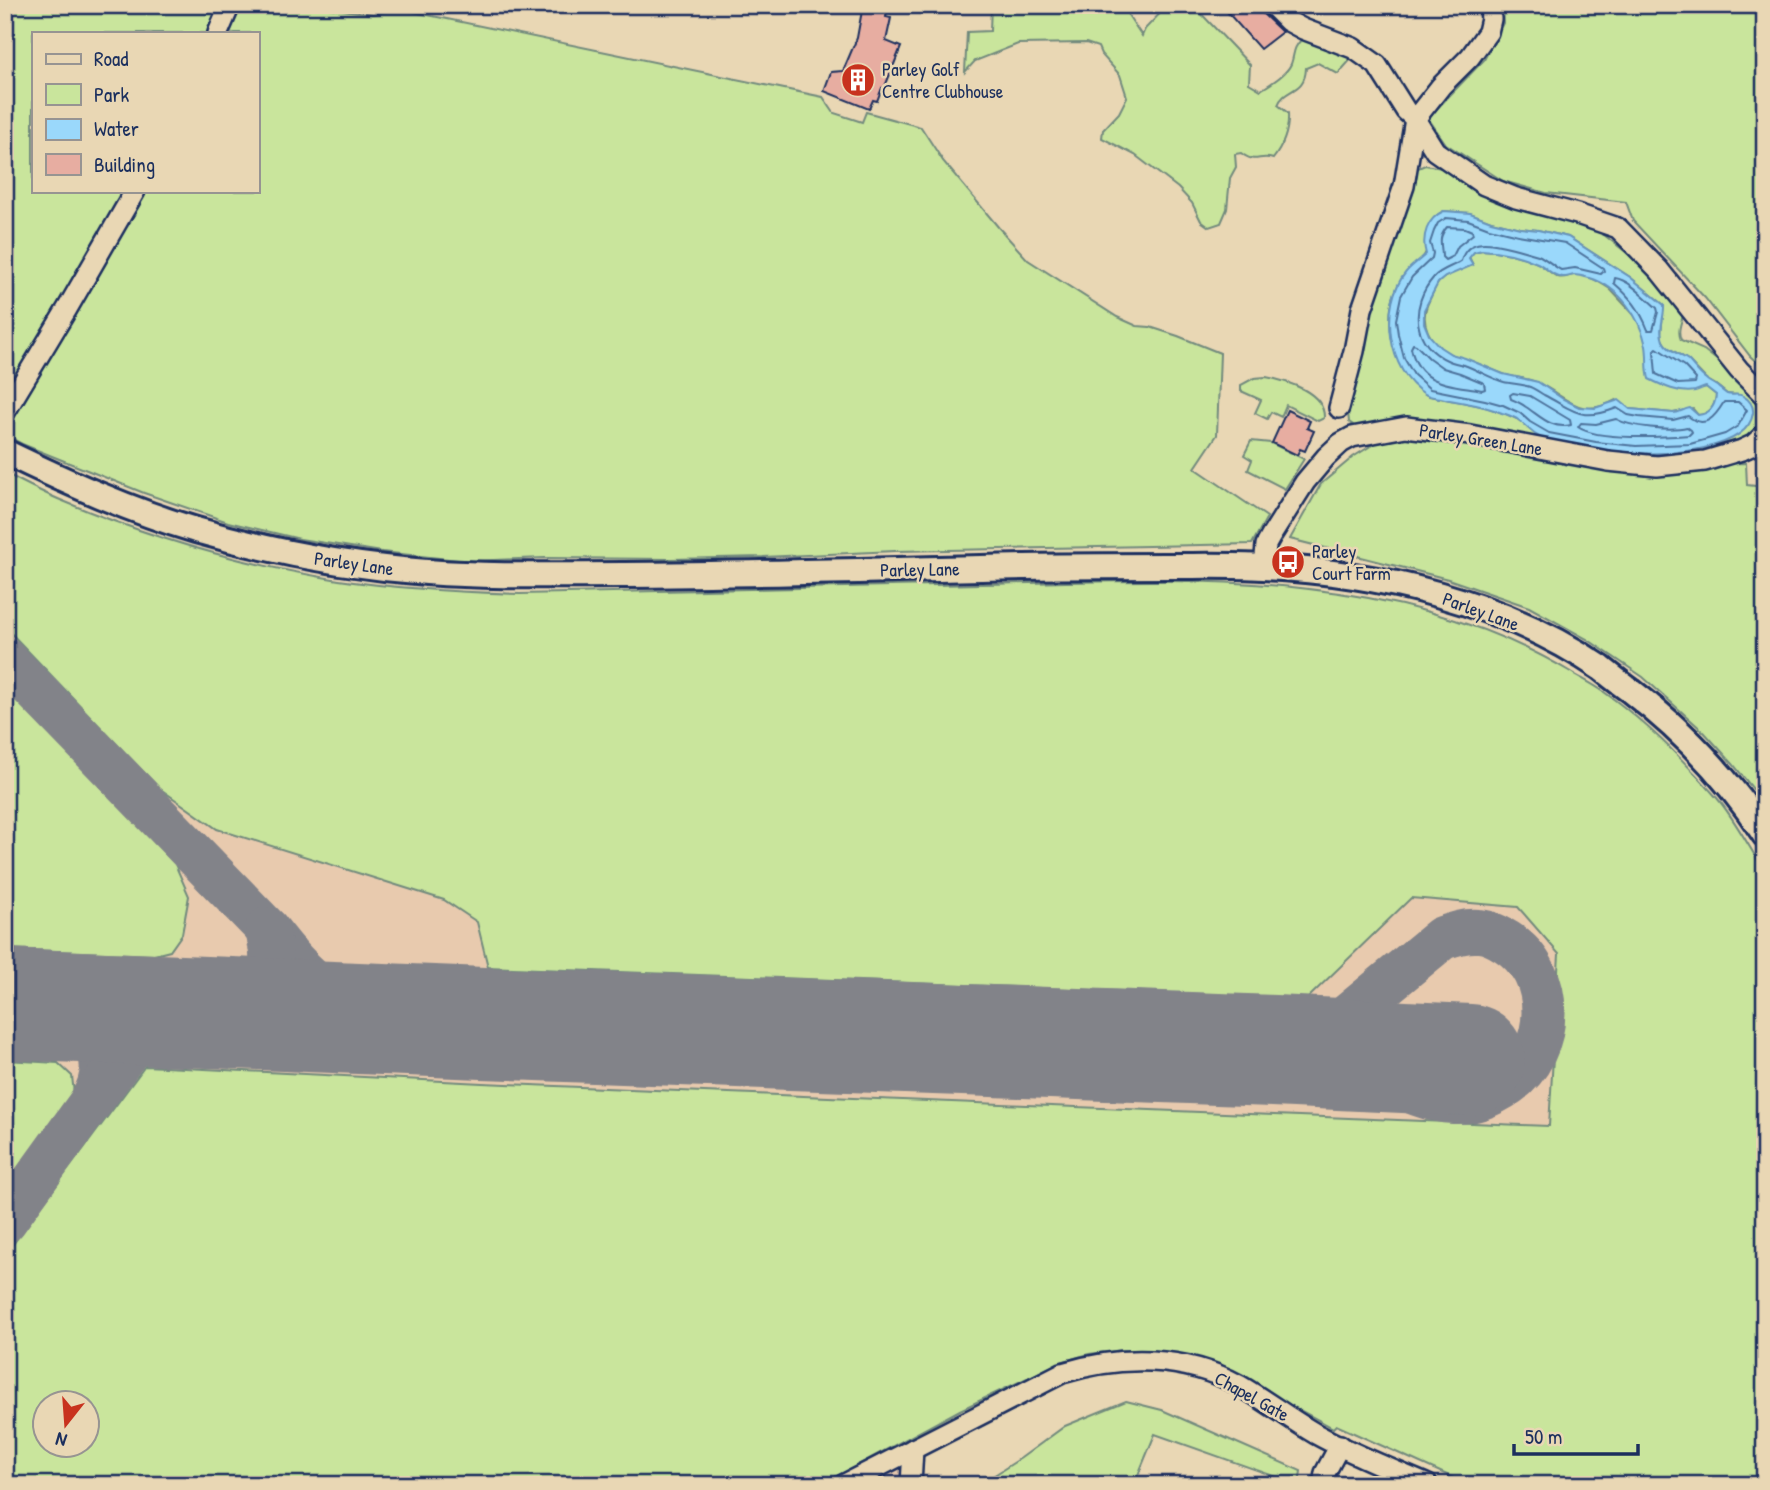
<svg xmlns="http://www.w3.org/2000/svg" width="1770" height="1490" viewBox="0 0 1770 1490" font-family="'Patrick Hand',sans-serif">
  <style>
    .built { fill: #e8caae; fill-rule: evenodd }
    .green { fill: #c9e59c; stroke: #728a7d; stroke-width: 2; fill-rule: evenodd }
    .water { fill: #9ad8fb; stroke: #6794bc; stroke-width: 2; fill-rule: evenodd }
    .lines { fill: none; stroke-linecap: round; stroke-linejoin: round }
    .shore { stroke: #4e739d; stroke-width: 2 }
    .taxiway { stroke: #828389; stroke-width: 44 }
    .runway { stroke: #828389; stroke-width: 112 }
    .building { fill: #e7ada1; stroke: #1b2f5e; stroke-width: 2 }
    .minor-casing { stroke: #1b2f5e; stroke-width: 24 }
    .major-casing { stroke: #1b2f5e; stroke-width: 30 }
    .minor { stroke: #e9d7b4; stroke-width: 19 }
    .major { stroke: #e9d7b4; stroke-width: 24 }
    .labels { text-anchor: middle; dominant-baseline: central; stroke-width: 5; stroke-linejoin: round; paint-order: stroke }
    .poi-label { font-size: 19px; fill: #1b2f5e; stroke: #e9d7b4; text-anchor: start }
    .street-label { font-size: 19px; fill: #1b2f5e; stroke: #e9d7b4 }
  </style>
  <rect width="100%" height="100%" fill="#e9d7b4"/>
  <filter id="ink" filterUnits="userSpaceOnUse"><feTurbulence type="fractalNoise" baseFrequency=".0143" numOctaves="2"/><feDisplacementMap in="SourceGraphic" scale="14" xChannelSelector="R" yChannelSelector="G"/><feConvolveMatrix kernelMatrix="1 2 1 2 8 2 1 2 1" color-interpolation-filters="sRGB"/></filter>
  <g filter="url(#ink)">
    <path class="built" d="M5 473 61 501 115 522 186 545 280 569 340 580 448 591 520 594 1159 581 1270 585 1386 601 1455 619 1503 637 1543 655 1602 690 1643 722 1674 751 1720 801 1765 872V1467L1755 1485H1475L1458 1480 1336 1425 1333 1428 1240 1378 1207 1362 1154 1351 1123 1350 1089 1354 1061 1362 960 1410 904 1441 901 1485H5ZM46 1402H88V1444H46Z"/>
    <g class="green">
      <path d="M5 5H305L373 14 399 9 823 97 834 113 862 122 866 112 921 127 943 161 999 228 1028 260 1117 317 1137 326 1150 327 1178 336 1220 353 1217 435 1195 468 1267 517 1252 544 895 551 763 557 671 559 545 558 468 561 382 552 300 539 228 522 144 493 22 444 5 435ZM33 33H257V191H33Z"/>
      <path d="M991 5H1129L1126 12 1142 36 1145 29 1168 5H1193L1250 65 1249 83 1261 90C1270 84 1286 75 1291 64 1295 53 1292 49 1302 39H1318L1353 57 1338 74 1318 63 1306 68C1305 94 1285 87 1278 105L1288 113C1289 130 1283 146 1273 159 1259 154 1256 165 1241 153L1235 154 1236 167 1230 178 1227 209 1221 223 1209 227 1201 221 1192 203 1178 188 1135 155 1102 138 1103 130 1119 113 1127 97 1120 75 1101 54 1098 47 1086 43 1018 44 975 61 965 72 967 32 990 31Z"/>
      <path d="M1502 5H1765V370L1750 356 1705 298 1633 221 1626 202 1546 193 1503 181 1446 144 1428 118 1484 60 1503 23Z"/>
      <path d="M1425 165 1447 169 1492 199 1510 206 1556 216 1599 231 1641 264 1670 296 1683 315C1681 324 1677 331 1681 340L1704 350 1733 373 1763 403 1765 422 1763 425 1747 438 1727 450 1654 461 1462 424 1356 427 1349 422 1347 403 1364 335 1416 169ZM1444 211 1470 213 1491 221 1520 228 1538 230 1568 237 1630 277 1664 305 1661 333 1662 339 1666 346 1688 360 1706 379 1716 385 1727 394 1739 395 1707 447C1660 459 1611 452 1564 442 1559 441 1553 441 1548 440 1536 436 1527 426 1517 419 1511 416 1504 413 1497 411 1479 404 1459 402 1440 398 1434 397 1429 397 1425 394 1396 376 1382 324 1395 293 1400 279 1409 269 1420 260 1437 245 1419 222 1444 211Z"/>
      <path d="M1482 250C1500 251 1519 255 1535 262 1544 265 1550 274 1558 277 1565 279 1569 275 1574 275 1587 274 1599 282 1610 289L1702 388 1706 387 1716 395C1715 406 1710 414 1698 415L1693 409 1673 413 1630 409 1616 400C1579 420 1568 397 1538 383 1529 378 1516 378 1506 375 1494 371 1483 365 1471 361 1464 358 1457 357 1450 354 1430 344 1418 322 1429 301 1432 295 1435 287 1439 282 1446 274 1463 268 1473 265L1469 257 1474 252Z"/>
      <path d="M1266 377C1287 381 1325 392 1324 418L1318 421 1286 405 1281 417 1271 412 1267 419 1255 413 1261 400 1241 391V385L1254 378Z"/>
      <path d="M1419 435 1711 464 1746 463 1747 485 1765 487V804L1733 764 1704 732 1643 677 1587 639 1529 607 1448 579 1290 539 1321 484 1353 457 1382 439Z"/>
      <path d="M1251 441 1271 443 1304 459 1285 489 1248 470 1252 460 1244 455Z"/>
      <path d="M5 473C24 483 43 493 63 501 151 538 245 565 339 580 399 589 460 592 520 594 674 591 827 587 981 584 1178 580 1392 565 1569 671 1580 678 1593 684 1604 692 1646 722 1683 759 1717 798 1735 819 1750 849 1765 872V1467L1755 1485H1475L1458 1480 1336 1425 1333 1428 1240 1378 1207 1362 1154 1351 1123 1350 1089 1354 1061 1362 960 1410 821 1485H5V1255L145 1066 482 1083 1549 1126 1559 954 1518 907 1411 898 1308 998 488 967 477 922 444 900 217 829 159 788 5 627ZM46 1402H88V1444H46Z"/>
      <path d="M5 686 175 864 189 896 182 934 170 951 154 955 5 949Z"/>
      <path d="M5 1060 58 1063 72 1076 74 1094 5 1185Z"/>
      <path d="M1126 1401 1162 1410 1301 1471 1299 1485 1155 1434 1134 1485H979L1021 1458 1065 1426Z"/>
    </g>
    <path class="water" d="M1444 211 1470 213 1491 221 1520 228 1538 230 1568 237 1630 277 1664 305C1665 316 1658 329 1663 341 1667 350 1680 354 1688 360 1694 366 1699 374 1706 379 1710 383 1715 384 1719 388 1721 389 1726 394 1727 394 1732 396 1738 393 1743 396 1749 399 1754 406 1753 413 1748 451 1666 455 1636 453 1607 452 1576 446 1547 440 1534 437 1527 426 1517 419 1513 417 1507 414 1502 413 1483 404 1461 403 1441 398 1435 397 1430 397 1425 394 1387 372 1379 305 1406 272 1412 265 1420 260 1426 254 1421 237 1427 218 1444 211ZM1482 250C1500 251 1519 255 1535 262 1544 265 1549 273 1558 276 1564 279 1568 276 1574 275 1579 275 1585 277 1590 278 1619 287 1640 317 1646 346 1648 357 1646 368 1649 379 1663 386 1679 394 1695 391 1699 390 1702 388 1706 387L1716 395C1715 406 1710 414 1698 415L1690 408C1683 409 1680 413 1673 413L1630 409 1619 400 1595 408 1579 407 1563 399 1538 382 1503 374 1465 358 1451 354 1440 347 1429 335 1424 323V310L1438 283 1445 277 1473 265 1469 258 1474 252Z"/>
    <g class="lines">
      <g class="shore">
        <path d="M1446 218 1468 220 1489 228 1518 235 1565 243 1603 268 1604 271 1601 274 1575 268 1561 270C1553 266 1547 259 1538 255 1531 253 1524 251 1517 249 1497 244 1468 234 1461 261 1452 267 1441 269 1434 277 1409 305 1412 346 1449 361 1454 363 1459 364 1464 365 1478 370 1490 378 1504 382 1512 384 1522 384 1530 387 1535 389 1539 392 1544 395 1575 411 1581 422 1617 408L1628 415 1639 417 1673 420 1688 416C1705 430 1715 417 1724 402H1738L1747 410 1738 426 1725 434 1690 444 1636 446 1596 442 1549 433 1530 422 1520 413 1503 405 1485 400 1430 389 1414 375 1404 358 1398 334 1396 320 1401 296 1412 277 1432 258 1433 253 1430 243 1434 231 1438 223Z"/>
        <path d="M1447 227 1465 228 1472 231 1473 234 1458 246 1453 256 1445 260 1442 257C1442 244 1437 239 1447 227Z"/>
        <path d="M1615 278C1630 280 1645 298 1657 308L1658 312 1653 330H1648C1640 309 1630 297 1614 283Z"/>
        <path d="M1413 344 1416 345 1429 358 1443 368 1460 373 1484 383 1485 389 1482 390C1451 384 1419 386 1411 348Z"/>
        <path d="M1657 348 1684 366 1696 379 1695 383 1678 384 1656 374 1654 351Z"/>
        <path d="M1513 393 1530 396 1570 420 1571 425C1552 430 1540 416 1526 407 1522 404 1516 401 1511 399L1510 395Z"/>
        <path d="M1616 419C1630 427 1670 431 1687 427L1691 430 1692 432 1689 435C1664 437 1597 441 1578 427L1581 423 1596 424Z"/>
      </g>
      <g class="taxiway">
        <path d="M5 659 267 929C284 951 303 975 327 991 343 1003 362 1010 380 1019"/>
        <path d="M41 1005C86 1018 119 1053 92 1100"/>
        <path d="M200 1010C225 1002 267 994 271 962 272 951 269 940 267 929"/>
        <path d="M1283 1051 1303 1048 1317 1041 1442 938C1454 934 1465 930 1478 931 1488 931 1499 937 1507 942 1557 974 1554 1051 1508 1084 1492 1095 1472 1103 1453 1102 1418 1101 1385 1077 1353 1065 1338 1059 1322 1056 1307 1052"/>
        <path d="M5 1221 124 1056C134 1043 145 1029 160 1021 180 1012 215 1014 237 1013"/>
      </g>
      <path class="runway" d="M5 1004 483 1023 1274 1051 1469 1060"/>
    </g>
    <g class="building">
      <path d="M863 5H888L886 17 891 18 886 41 901 47 884 89 882 88 877 101 873 100 869 109 824 91 831 72 843 71 857 38Z"/>
      <path d="M1221 5H1260L1263 14 1282 32 1260 49Z"/>
      <path d="M1287 410 1310 421 1307 428 1314 431 1305 451 1300 449 1297 455 1272 443Z"/>
    </g>
    <g class="lines">
      <g class="minor-casing">
        <g id="minor">
          <path d="M1272 5 1288 21 1303 29 1353 48 1377 65 1406 111 1415 119 1435 151 1484 185 1516 198 1577 214 1618 228 1659 270 1739 370 1765 396"/>
          <path d="M218 33 230 5"/>
          <path d="M1339 408 1354 351 1362 309 1404 186 1415 119 1441 86 1470 57 1488 32 1491 19 1490 9 1488 5"/>
          <path d="M5 412 67 309 135 191"/>
          <path d="M1264 567 1266 545 1271 536 1305 482 1326 457 1341 443 1352 437 1406 427 1470 435 1608 461 1657 466 1705 461 1742 450 1753 445 1765 434"/>
          <path d="M843 1485 1062 1373C1120 1355 1184 1355 1239 1385 1265 1400 1290 1419 1316 1434 1352 1454 1391 1469 1428 1485"/>
          <path d="M911 1485 913 1449"/>
          <path d="M1323 1485 1325 1473 1340 1445"/>
        </g>
      </g>
      <g class="major-casing">
        <path id="major" d="M5 452C67 482 131 511 196 530 272 552 349 566 427 572 493 577 559 575 624 575 743 574 862 571 981 568 1044 566 1106 566 1169 566 1200 566 1232 565 1263 567 1378 572 1505 602 1601 668 1611 676 1621 684 1631 691 1683 731 1729 779 1765 835"/>
      </g>
      <use href="#minor" class="minor"/>
      <use href="#major" class="major"/>
    </g>
  </g>
  <defs>
    <g id="building-disc" transform="scale(1.75)"><circle r="9.5" fill="#c8321e" stroke="#e9d7b4"/><path d="M-4-6H4V6H1V3H-1V6H-4ZM-2.5-4.3h1.7v1.8h-1.7ZM.8-4.3h1.7v1.8H.8ZM-2.5-1h1.7V.8h-1.7ZM.8-1h1.7V.8H.8Z" fill="#fff"/></g>
    <g id="bus-disc" transform="scale(1.75)"><circle r="9.5" fill="#c8321e" stroke="#e9d7b4"/><path d="M-5-6H5V4H4V6H2V4H-2V6H-4V4H-5ZM-3.5-4V0h7V-4ZM-3.5 1.2v1.5H-2V1.2ZM2 1.2v1.5H3.5V1.2Z" fill="#fff"/></g>
  </defs>
  <g fill-rule="evenodd">
    <use href="#building-disc" x="858" y="80"/>
    <use href="#bus-disc" x="1288" y="562"/>
  </g>
  <g class="labels">
    <g class="poi-label">
      <text x="882" y="69">Parley Golf<tspan x="882" dy="22">Centre Clubhouse</tspan></text>
      <text x="1312" y="551">Parley<tspan x="1312" dy="22">Court Farm</tspan></text>
    </g>
    <g class="street-label">
      <text transform="translate(1481 439) rotate(9)">Parley Green Lane</text>
      <text transform="translate(354 563) rotate(8)">Parley Lane</text>
      <text transform="translate(920 569) rotate(-1)">Parley Lane</text>
      <text transform="translate(1481 611) rotate(20)">Parley Lane</text>
      <text transform="translate(1252 1396) rotate(29)">Chapel Gate</text>
    </g>
  </g>
  <rect width="1770" height="1490" fill="none" stroke="#e9d7b4" stroke-width="28"/>
  <rect x="14" y="14" width="1742" height="1462" fill="none" stroke="#1b2f5e" stroke-width="2.5" filter="url(#ink)"/>
  <rect x="32" y="32" width="228" height="161" fill="#e9d7b4" stroke="#979492" stroke-width="2"/>
  <rect x="46" y="54" width="35" height="10" fill="#e9d7b4" stroke="#979492" stroke-width="2"/>
  <text x="94" y="66" font-size="21" fill="#1b2f5e">Road</text>
  <rect x="46" y="84" width="35" height="21" fill="#c9e59c" stroke="#979492" stroke-width="2"/>
  <text x="94" y="102" font-size="21" fill="#1b2f5e">Park</text>
  <rect x="46" y="119" width="35" height="21" fill="#9ad8fb" stroke="#979492" stroke-width="2"/>
  <text x="94" y="136" font-size="21" fill="#1b2f5e">Water</text>
  <rect x="46" y="154" width="35" height="21" fill="#e7ada1" stroke="#979492" stroke-width="2"/>
  <text x="94" y="172" font-size="21" fill="#1b2f5e">Building</text>
  <g transform="translate(66 1424) rotate(197)"><circle r="33" fill="#e9d7b4" stroke="#979492" stroke-width="2"/>
  <path d="M0-5L12 26L0 18L-12 26Z" fill="#c8321e"/>
  <text y="-10" font-size="19" font-weight="bold" text-anchor="middle" fill="#1b2f5e">N</text>
  </g>
  <path d="M1514 1444v10h124v-10" fill="none" stroke="#1b2f5e" stroke-width="3.5"/>
  <text x="1525" y="1444" font-size="21" fill="#1b2f5e" stroke="#e9d7b4" stroke-width="5" paint-order="stroke">50 m</text>
</svg>
